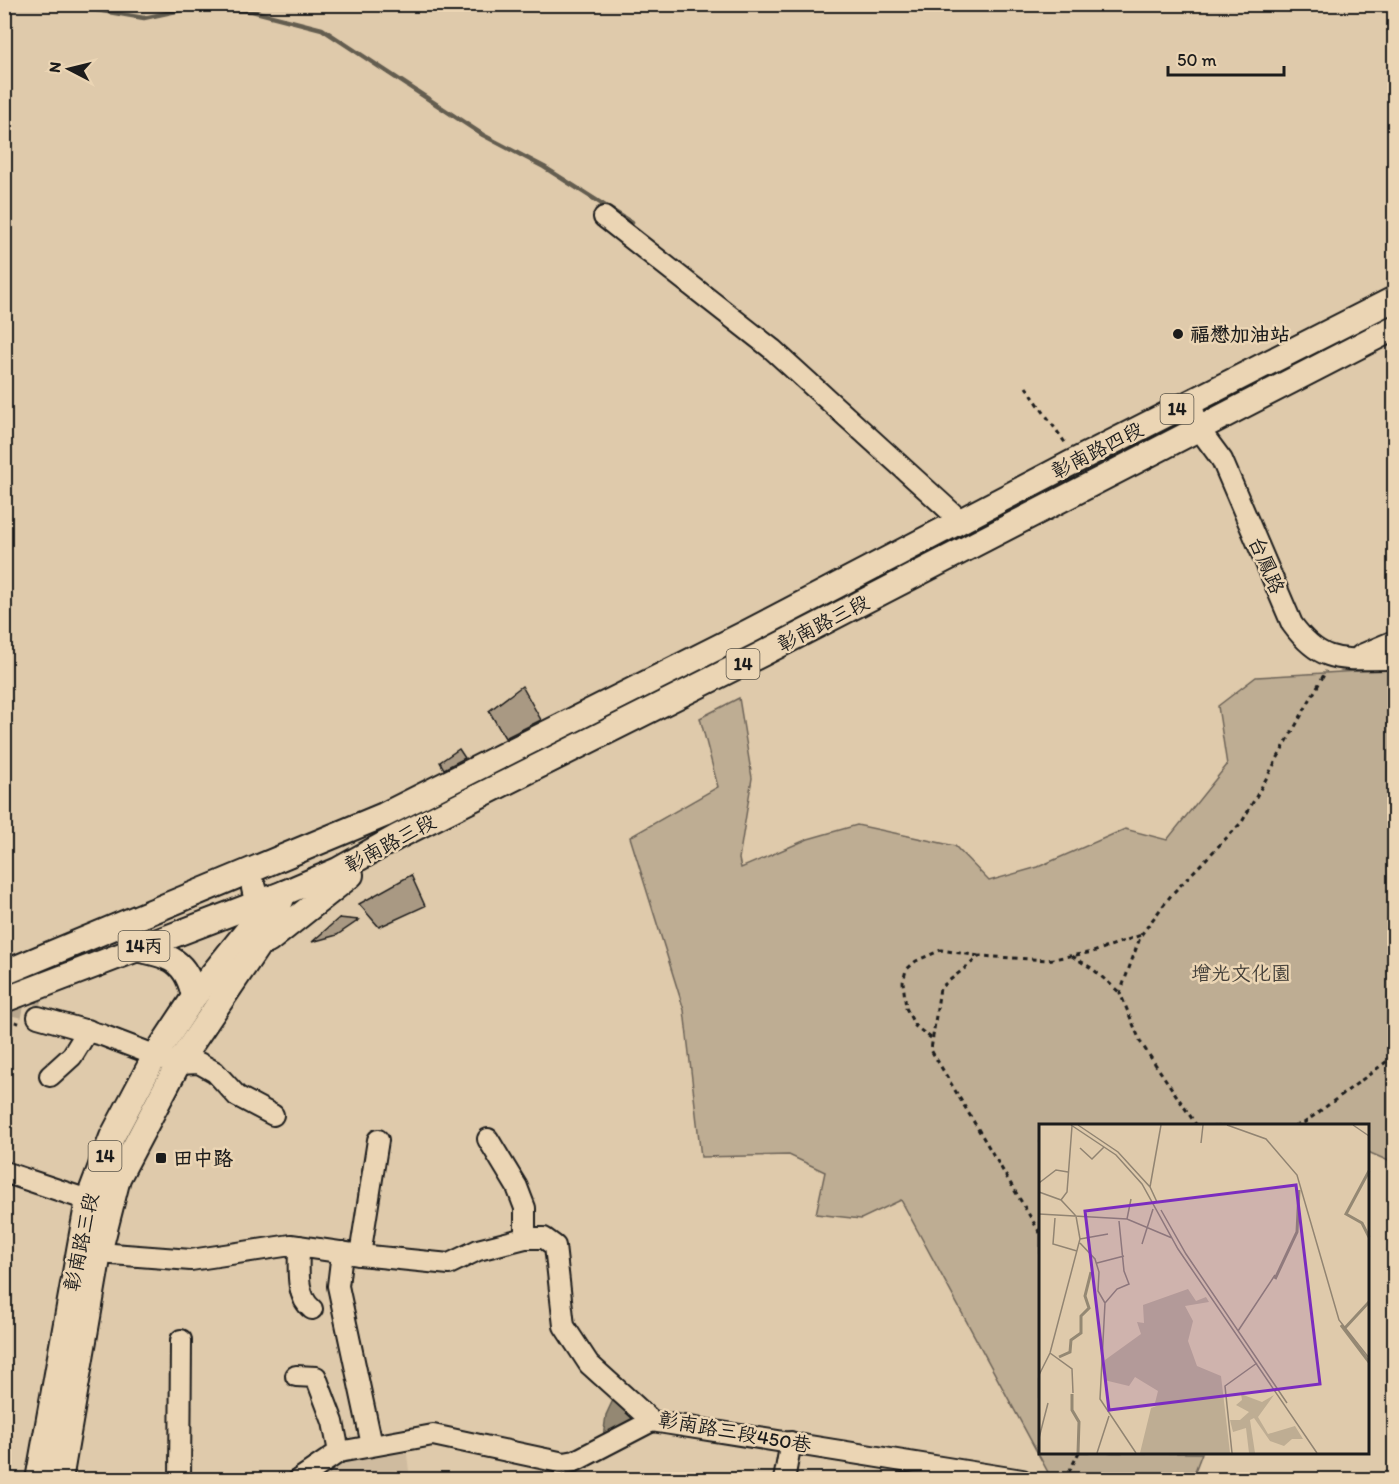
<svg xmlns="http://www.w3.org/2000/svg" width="1399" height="1484" viewBox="0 0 1399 1484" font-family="Itim,'LXGW WenKai TC',sans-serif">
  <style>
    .built { fill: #cfbb9f }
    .green { fill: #bead93; stroke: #6d6458; stroke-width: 1.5 }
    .water { fill: #948873; stroke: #645d50; stroke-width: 1.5 }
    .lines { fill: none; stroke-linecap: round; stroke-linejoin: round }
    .stream { stroke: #645d50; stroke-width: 4.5 }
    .building { fill: #a99983; stroke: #1c1c1c; stroke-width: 1.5 }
    .minor-tunnel { stroke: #b8a78e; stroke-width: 20; stroke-dasharray: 20 10; stroke-linecap: butt }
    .minor-casing { stroke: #1c1c1c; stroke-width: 24 }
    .major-casing { stroke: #1c1c1c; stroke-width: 28 }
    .path { stroke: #1c1c1c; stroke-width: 3; stroke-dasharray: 4.5 4.5; stroke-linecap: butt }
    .minor { stroke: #ebd5b4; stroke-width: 20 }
    .major { stroke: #ebd5b4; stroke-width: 24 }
    .poi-dot { fill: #1c1c1c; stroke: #ebd5b4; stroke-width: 2 }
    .labels { text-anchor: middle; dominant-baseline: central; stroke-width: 5; stroke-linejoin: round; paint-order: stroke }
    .shield { fill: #ebd5b4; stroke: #5a544a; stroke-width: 1.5 }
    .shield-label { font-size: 18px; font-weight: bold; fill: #1c1c1c }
    .poi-label { font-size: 20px; font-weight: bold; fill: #1c1c1c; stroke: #ebd5b4; text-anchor: start }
    .street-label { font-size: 20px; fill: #1c1c1c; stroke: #ebd5b4 }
    .park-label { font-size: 20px; fill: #44403a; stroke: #ebd5b4 }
    .inset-river { fill: none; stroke: #948873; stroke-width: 3 }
    .inset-road { fill: none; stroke: #918472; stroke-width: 1.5 }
    .view { fill: #7b2cbf; fill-opacity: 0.15; stroke: #7b2cbf; stroke-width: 3 }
    .inset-edge { fill: none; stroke: #1c1c1c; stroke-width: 3 }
  </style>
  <rect width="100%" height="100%" fill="#dfcaab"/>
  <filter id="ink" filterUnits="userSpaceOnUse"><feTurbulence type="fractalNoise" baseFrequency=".0167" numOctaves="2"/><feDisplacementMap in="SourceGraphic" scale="12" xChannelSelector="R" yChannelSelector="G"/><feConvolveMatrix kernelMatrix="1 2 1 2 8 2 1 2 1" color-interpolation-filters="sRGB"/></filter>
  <g filter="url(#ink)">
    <path class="built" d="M406 1447 410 1479 306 1480 330 1461Z"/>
    <path class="green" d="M1394 669V1152L1391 1162 1368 1152V1126H1040V1452L1202 1453 1192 1479H1086L1049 1474 901 1200 861 1219 816 1214 825 1172 789 1155 701 1157 684 1010 630 837 718 787 700 718 739 698 752 778 739 859 741 868 808 839 857 825 955 846 989 881 1038 867 1125 829 1167 840 1227 765 1218 706 1256 677Z"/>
    <path class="water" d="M613 1400H618L636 1420 603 1438 606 1415Z"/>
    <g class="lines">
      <path class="stream" d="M81 4 91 9 144 18 190 8 252 11 322 29 483 135 544 167 632 223"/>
    </g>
    <g class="building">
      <path d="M522 686 541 720 505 738 489 711Z"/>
      <path d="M459 749 465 758 444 769 440 762Z"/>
      <path d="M411 875 425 906 379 927 359 904Z"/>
      <path d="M339 918 359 920 337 935 312 942Z"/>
    </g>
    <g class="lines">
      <path class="minor-tunnel" d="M4 1004 39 1011"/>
      <g class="minor-casing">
        <g id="minor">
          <path d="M604 217 772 349 961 521"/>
          <path d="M1191 402 1199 429 1222 460 1292 624C1324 668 1346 658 1394 659"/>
          <path d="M1361 655 1394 641"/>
          <path d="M38 1017 102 1035 178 1064 199 1063 215 1072 237 1096 273 1115"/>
          <path d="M50 1076 72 1056 88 1030"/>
          <path d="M488 1139 517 1187 525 1208V1238"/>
          <path d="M4 1172 88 1200"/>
          <path d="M299 1246C299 1266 295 1296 312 1309"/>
          <path d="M342 1252 338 1286 372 1445"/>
          <path d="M99 1253 191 1260 291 1245 360 1255 449 1264 478 1250 525 1238H544L555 1246 564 1326 589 1364 652 1421 1022 1480"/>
          <path d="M360 1255 378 1140"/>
          <path d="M296 1376 316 1377 333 1422 339 1452"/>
          <path d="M180 1480 181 1340"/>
          <path d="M298 1480 339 1452 433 1435 564 1463 575 1461 652 1421"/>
          <path d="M784 1480 791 1442"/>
        </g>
      </g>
      <g class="major-casing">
        <g id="major">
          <path d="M268 941 351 875"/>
          <path d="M135 949C169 955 187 960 194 997"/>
          <path d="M4 973 384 815 748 632 1077 460 1394 299"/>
          <path d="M4 1000 284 893 338 870 397 837 762 654 1394 328"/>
          <path d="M38 1480 88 1200 112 1137 155 1056 194 997 255 921 257 901 254 888"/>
          <path d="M60 1480 99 1253 118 1178 178 1064 270 928 284 893"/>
        </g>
      </g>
      <g class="path">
        <path d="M1026 387 1066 444"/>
        <path d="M1072 956 1093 969 1120 993"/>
        <path d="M6 1020 23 1024"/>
        <path d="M931 1038 915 1026 906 1008 903 982 906 970 916 961 941 950 979 956"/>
        <path d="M1197 1126 1141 1043 1120 993 1141 935 1172 894 1242 822 1326 671"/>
        <path d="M1295 1126 1304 1123 1394 1056"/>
        <path d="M1040 1233 931 1050 940 988 980 956 1047 960 1093 952 1141 935"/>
        <path d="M1065 1480 1079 1452"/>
      </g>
      <use href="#minor" class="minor"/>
      <use href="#major" class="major"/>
    </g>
  </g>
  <g class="poi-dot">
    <circle cx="1178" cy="334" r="6"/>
    <rect x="155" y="1152" width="12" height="12" rx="3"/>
  </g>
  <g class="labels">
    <g class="shield">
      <rect x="1160.5" y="394" width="33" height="30" rx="4.5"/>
      <rect x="726.5" y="649" width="33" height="30" rx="4.5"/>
      <rect x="118.5" y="931" width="51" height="30" rx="4.5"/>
      <rect x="88.5" y="1141" width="33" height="30" rx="4.5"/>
    </g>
    <g class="shield-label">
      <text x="1177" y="409">14</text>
      <text x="743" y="664">14</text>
      <text x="144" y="946">14丙</text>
      <text x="105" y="1156">14</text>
    </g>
    <g class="poi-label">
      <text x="1190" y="334">福懋加油站</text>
      <text x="173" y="1158">田中路</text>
    </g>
    <g class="street-label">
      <text transform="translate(1097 450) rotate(-27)">彰南路四段</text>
      <text transform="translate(1267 565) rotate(67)">台鳳路</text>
      <text transform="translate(823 623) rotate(-27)">彰南路三段</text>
      <text transform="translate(390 843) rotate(-28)">彰南路三段</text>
      <text transform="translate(81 1242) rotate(-78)">彰南路三段</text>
      <text transform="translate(735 1432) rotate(10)">彰南路三段450巷</text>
    </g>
    <g class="park-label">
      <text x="1241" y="973">增光文化園</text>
    </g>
  </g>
  <g transform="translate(1039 1124)">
    <rect width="330" height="330" fill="#dfcaab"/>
    <path d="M149 165 157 177 167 173 170 178 146 182 154 197 149 217 158 242 182 252 191 329H101L112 284 120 281 116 279 119 267 96 253 90 262 65 256 66 236 102 210 98 198 105 199 104 181ZM202 270 223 278 235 271 219 293 229 310 256 302 264 315H253L245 322 231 317 215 294 211 296 216 329H210L207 304 194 308 191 296H201L210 288 197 281 203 276Z" fill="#bead93"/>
    <path class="inset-river" d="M330 47 307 90 323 99 330 113M236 155 258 108 260 66M302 201 330 238M305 205 330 178M20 233 31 228 32 216 42 209V192L50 184 46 172 52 148M33 270V286L40 298 39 329"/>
    <path class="inset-road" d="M32 1 77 31 103 60 139 125 278 329M39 1 79 28 111 63 118 78M188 1 227 15 258 51 300 196 330 234M314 1 330 12M162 19 164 1M41 24 53 35 65 23M0 59 17 46 29 48M111 63 122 1M0 68 22 76 37 92 41 115 11 229 0 251M22 76 28 68 33 2M122 86 147 130 248 279M0 90 88 95 133 114M16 94 14 120 38 127M88 95 92 75M80 97 85 147 90 160 78 165 66 179 61 275 97 329M41 115 69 110M41 119 56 135 60 148 59 167 66 179M103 120 114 85M58 139 85 132M199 207 236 151M11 229 33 245 34 269M0 314 9 279M58 329 70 292M193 329 186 262 218 239"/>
    <path class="view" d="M257 61 281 260 70 286 46 87Z"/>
    <rect width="330" height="330" class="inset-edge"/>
  </g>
  <rect width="1399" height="1484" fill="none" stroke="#ebd5b4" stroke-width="24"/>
  <rect x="12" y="12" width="1375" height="1460" fill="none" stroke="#1c1c1c" stroke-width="2" filter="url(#ink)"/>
  <g transform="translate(69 69) rotate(277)" stroke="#ebd5b4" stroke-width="4.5" paint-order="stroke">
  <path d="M0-4.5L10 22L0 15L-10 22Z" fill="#1c1c1c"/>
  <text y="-9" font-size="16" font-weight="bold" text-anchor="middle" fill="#1c1c1c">N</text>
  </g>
  <path d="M1168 66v9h116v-9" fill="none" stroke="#1c1c1c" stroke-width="3"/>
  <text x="1177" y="66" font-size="18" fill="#1c1c1c" stroke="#ebd5b4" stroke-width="4.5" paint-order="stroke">50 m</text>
</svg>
